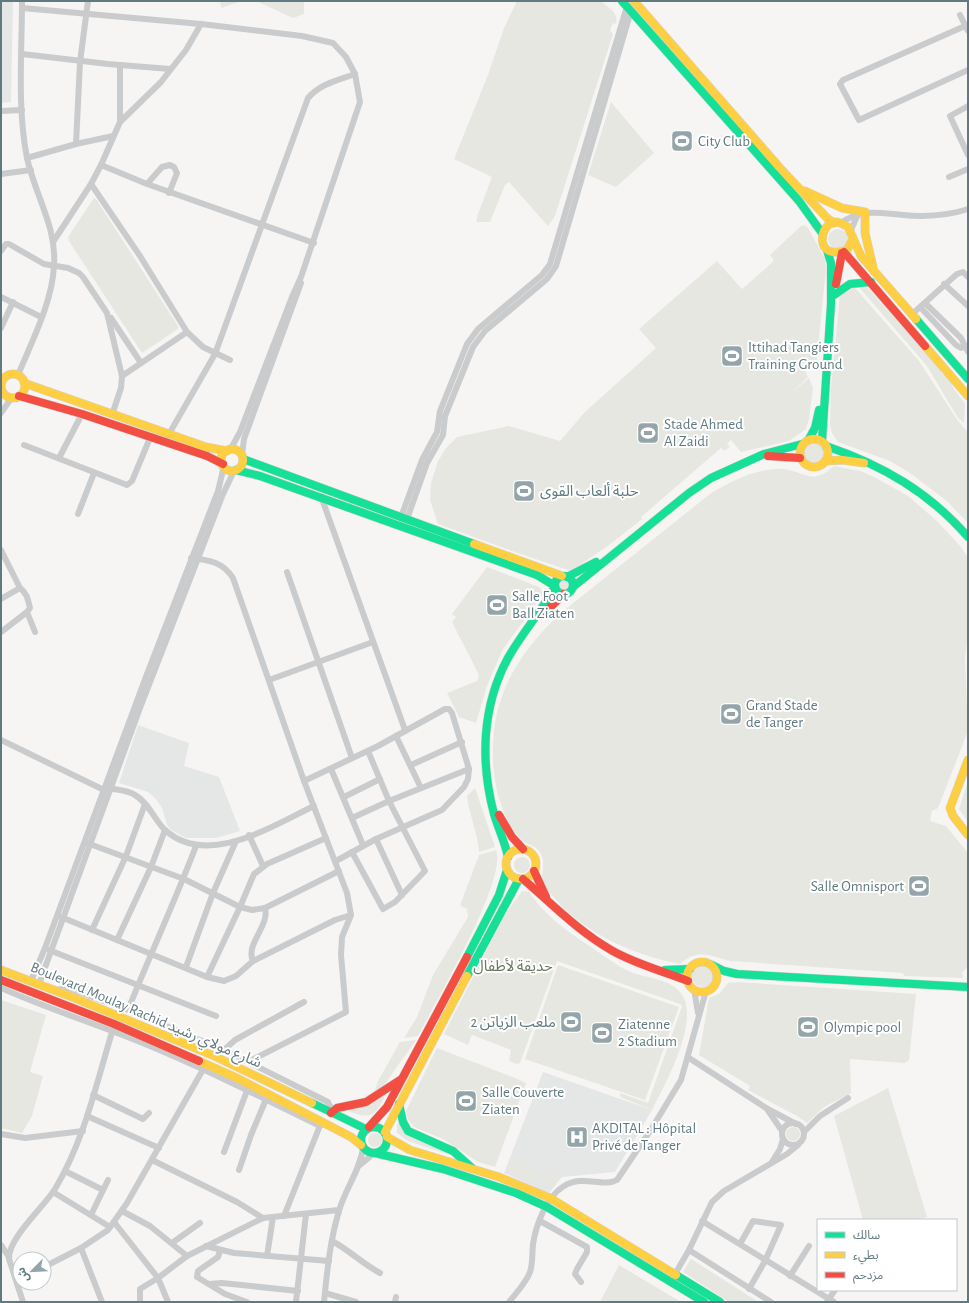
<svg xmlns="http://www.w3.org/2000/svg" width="969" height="1303" viewBox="0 0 969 1303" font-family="'Alegreya Sans','Noto Sans Arabic',sans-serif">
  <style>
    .built { fill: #e5e7e6 }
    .green { fill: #e6e7e1 }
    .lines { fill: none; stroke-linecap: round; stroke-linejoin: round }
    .fast-casing { stroke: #d2d3d4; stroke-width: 9 }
    .slow-casing { stroke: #d2d3d4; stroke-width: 9 }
    .jam-casing { stroke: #d2d3d4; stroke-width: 9 }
    .street { stroke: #cacbcc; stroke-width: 6 }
    .fast { stroke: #16e098; stroke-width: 8 }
    .slow { stroke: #ffcf43; stroke-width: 8 }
    .jam { stroke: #f24e42; stroke-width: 8 }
    .labels { text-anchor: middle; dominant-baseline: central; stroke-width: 4; stroke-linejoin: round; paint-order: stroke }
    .poi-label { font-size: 15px; fill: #607a80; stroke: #fff; text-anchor: start }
    .park-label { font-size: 15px; fill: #69785f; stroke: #fff }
    .street-label { font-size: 15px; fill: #607a80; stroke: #fff }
  </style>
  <rect width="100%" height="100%" fill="#f6f5f4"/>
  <g class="built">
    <path d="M1 1H13L11 102 1 103Z"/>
    <path d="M138 725 189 743 184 766 219 777 240 831 216 838H186L171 830 167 825 162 808 156 799 148 792 119 783Z"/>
    <path d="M543 1072 652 1110 615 1172 562 1177 549 1193 504 1173Z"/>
  </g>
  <g class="green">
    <path d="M220 1H242L221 8Z"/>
    <path d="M256 1H304V14L293 18Z"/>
    <path d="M517 1H601C609 8 619 13 616 24L613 23 610 30 613 34 555 216 548 226 509 182 505 185 490 222H476L478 214 492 177 454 159 488 75 504 28Z"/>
    <path d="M611 102 654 153 616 187 588 175Z"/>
    <path d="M94 198 96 199 178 326V329L142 353 69 241 68 237Z"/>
    <path d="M805 225 808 228 825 259 826 269 816 367 809 363 804 369 808 377 790 394 809 378 813 388 809 419 806 429 789 441 741 452 731 440 727 444 730 447 724 451 721 448 641 517 642 519 609 545 571 571 515 552 438 524 430 500 431 483 438 461 446 448 457 437 509 426 560 441 585 412 656 348 639 329 717 261 742 289 773 262V259L770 255 801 226Z"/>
    <circle cx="838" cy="239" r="10"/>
    <path d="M865 285 935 363 943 375 946 374 954 389 965 404 964 423 958 418 927 366 858 286Z"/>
    <path d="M855 288 919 361 958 421 968 432V523L947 501 910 473 890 461 838 442 832 433 830 424 831 387 840 295Z"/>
    <circle cx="814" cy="453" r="10"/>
    <path d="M834 466 861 471 878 479 908 496 937 521 961 547 968 558V634L965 658 968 731 938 808 932 811 930 821 946 826 968 853V967L962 972 963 978 904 976 903 973 730 961C710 956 698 948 680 964 631 955 570 928 543 882 539 875 548 863 539 851 535 846 530 845 526 843 519 839 514 831 510 825 499 805 494 783 493 761 490 698 517 654 562 612L710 494C729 482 753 470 776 469 802 467 809 489 834 466Z"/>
    <path d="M487 567 539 587 544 593 503 649 487 686 476 723 459 717 447 693 477 681 479 675 452 622 456 617 452 614Z"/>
    <circle cx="564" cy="585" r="7"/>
    <path d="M968 781V822L959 809Z"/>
    <path d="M475 788 495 847 479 852C478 833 469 815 467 796Z"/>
    <path d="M496 850C508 879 434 1005 418 1036L404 1038 417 1017 433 975 468 917 467 909 461 906V903L479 855Z"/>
    <circle cx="522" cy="865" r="8"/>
    <path d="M522 891 529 892C551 924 579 938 610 960 618 965 624 970 634 973 650 979 675 979 684 998 697 1027 665 1084 652 1110L620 1097V1093L648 1103 680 1012 682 1006 680 1004 557 961 520 1063 517 1064 509 1061 511 1050 472 1035 468 1045 444 1034 503 918Z"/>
    <circle cx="703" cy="976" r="11"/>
    <path d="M558 965 679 1007 645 1100 525 1059Z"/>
    <path d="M737 982 916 994 909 1060 905 1063 850 1059 851 1093 824 1107 807 1123 797 1116 748 1090 750 1086 699 1055 709 998 719 994 728 983Z"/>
    <path d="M1 1000 46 1015 30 1072 43 1076 32 1116 22 1133 1 1128Z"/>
    <path d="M416 1040C411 1048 406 1054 401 1061 391 1074 389 1083 374 1093L378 1081 400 1042Z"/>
    <path d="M437 1048 515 1078 526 1083 495 1167 478 1162 443 1139 414 1127 408 1120 406 1111Z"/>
    <path d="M888 1088 927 1217 916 1220H863L834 1116Z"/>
    <path d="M385 1095C375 1120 367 1119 344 1109Z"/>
    <path d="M397 1124H400L408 1135 412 1138 450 1152V1155L408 1141 397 1133Z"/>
    <circle cx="793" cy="1134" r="7"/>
    <circle cx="375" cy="1140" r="7"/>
    <path d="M511 1160 541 1171 539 1182 507 1171Z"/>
    <path d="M547 1168 562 1177 551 1187 543 1183Z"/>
    <path d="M691 1259 757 1301 759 1302H729L683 1272Z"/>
    <path d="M619 1265 681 1302H600Z"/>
  </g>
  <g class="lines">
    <g class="fast-casing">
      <g id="fast">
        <path d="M622 1 799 201 822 233"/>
        <path d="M834 295 850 284 871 282"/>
        <path d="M916 319 968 379"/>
        <path d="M809 439 815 428 819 410"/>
        <path d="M822 441 831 304V263L827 250"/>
        <path d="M826 446C882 465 929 492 968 537"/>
        <path d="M243 459 474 544"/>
        <path d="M236 470 260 476 537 575 555 586"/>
        <circle cx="564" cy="585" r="9"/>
        <path d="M567 577 596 562"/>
        <path d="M573 587 689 493 711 478 764 454 802 444"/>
        <path d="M508 857C505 842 498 828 494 814 480 761 482 706 508 658 522 633 541 612 555 587"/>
        <path d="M467 957 499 895 507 870"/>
        <path d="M712 965 724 971 737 974 968 987"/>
        <path d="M665 970 690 969"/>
        <path d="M467 976 519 879"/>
        <path d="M312 1103 366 1129"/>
        <path d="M399 1104 403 1122 408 1131 453 1151 472 1168"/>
        <circle cx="374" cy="1140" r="13"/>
        <path d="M375 1153 443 1169 516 1193 547 1207 704 1302"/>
        <path d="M676 1275 720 1302"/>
      </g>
    </g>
    <g class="slow-casing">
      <g id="slow">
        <path d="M634 1 780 168 827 218 834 223"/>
        <path d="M805 191 842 208 865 212V233L873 267"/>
        <path d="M853 239 847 250C813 262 819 222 836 222 840 222 844 225 848 227L861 256 916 319"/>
        <path d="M925 346 968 396"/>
        <circle cx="13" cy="386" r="12"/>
        <path d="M24 383 206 447 227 451"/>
        <circle cx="814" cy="453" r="14"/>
        <circle cx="232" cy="460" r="11"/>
        <path d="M825 461 843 460 864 463"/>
        <path d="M474 544 562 576"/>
        <path d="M968 760 950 808 953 816 968 835"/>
        <circle cx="521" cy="864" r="15"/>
        <circle cx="702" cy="977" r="15"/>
        <path d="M1 970 72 997 212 1055 312 1103"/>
        <path d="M199 1061 237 1078 351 1137 361 1145"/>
        <path d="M385 1132 467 976"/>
        <path d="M387 1137 410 1150 499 1177 550 1198 676 1275"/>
      </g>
    </g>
    <g class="jam-casing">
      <g id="jam">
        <path d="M844 252 925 346"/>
        <path d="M836 284 842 253"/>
        <path d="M19 396 82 414 207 456 223 464"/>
        <path d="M768 456 800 458"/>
        <path d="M542 615 564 594"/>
        <path d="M499 815 512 837 523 849"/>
        <path d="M534 871 546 897"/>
        <path d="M523 879C552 904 578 931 611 950 635 964 663 971 688 981"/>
        <path d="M1 980 114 1024 199 1061"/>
        <path d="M331 1113 337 1108 366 1102 400 1080"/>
        <path d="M369 1127 387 1107 467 957"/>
      </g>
    </g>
    <g class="street">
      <path d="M22 8 201 24 302 36 333 43 346 57 355 74 360 102 301 277 292 297 240 432 230 450"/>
      <path d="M960 15 968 31"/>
      <path d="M965 26 843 80 840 84 859 120 968 70"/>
      <path d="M22 54 108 64 170 69"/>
      <path d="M968 106 950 116 968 155"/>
      <path d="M1 111 22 110"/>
      <path d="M120 122V65"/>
      <path d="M76 144 80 62 88 1"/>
      <path d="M27 158 76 144 113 136"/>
      <path d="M101 165 147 184 162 167 170 165 174 167 177 173 169 193"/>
      <path d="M1 174 31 170"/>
      <path d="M949 177 968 169"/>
      <path d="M91 184 140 256 187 332 203 347 230 360"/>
      <path d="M147 184 314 243"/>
      <path d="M841 223C861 208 880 213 903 215 925 217 947 216 968 209"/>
      <path d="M851 230 858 214"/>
      <path d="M53 242 91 184 101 165 120 122 161 82 186 50 201 24"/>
      <path d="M1 251 6 244H9L44 264 68 268 79 273 83 277 107 313 122 376 121 388 112 415"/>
      <path d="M944 284 968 306"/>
      <path d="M1 297 41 317"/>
      <path d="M925 303 961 338 968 352"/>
      <path d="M921 308 956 345 961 348 964 347"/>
      <path d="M911 315 957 274 963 272 968 277"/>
      <path d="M111 318 141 363"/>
      <path d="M1 328 13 302"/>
      <path d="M18 375C32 341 52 303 54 266 57 227 35 195 27 158 17 107 22 53 22 1"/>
      <path d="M122 376 187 332"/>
      <path d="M1 413 12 397"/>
      <path d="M169 434 215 354 308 98C320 84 338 80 355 74"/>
      <path d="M24 445 127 485 132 481 150 438"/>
      <path d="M242 455 244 439 301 283"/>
      <path d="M59 458 82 414"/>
      <path d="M322 499 405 730"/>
      <path d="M78 514 94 473"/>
      <path d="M401 517 422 460 437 432 440 411 467 344 478 329 542 275 550 264 627 6"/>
      <path d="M407 519 427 463 443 435 445 416 473 347 485 331 547 279 556 266 631 11"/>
      <path d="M1 550 20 588 1 599"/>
      <path d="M191 558C209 560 223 562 233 578L304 781 347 893 351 915 342 937 341 955 346 1012 248 1062"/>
      <path d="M287 572 352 758"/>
      <path d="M20 588C27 593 28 600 30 608L27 612 35 632"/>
      <path d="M1 632 27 612"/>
      <path d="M269 680 373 642"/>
      <path d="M396 736 421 788"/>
      <path d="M1 740 104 790"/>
      <path d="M411 765 462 742"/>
      <path d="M331 769 363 845"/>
      <path d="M304 781 378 746 445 709H449L452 713 469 769 468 779 464 787 442 810 376 839 336 861"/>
      <path d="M109 788C117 790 128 790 135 795 148 802 154 819 164 829 206 869 272 826 314 806"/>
      <path d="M344 797 380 779"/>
      <path d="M352 818 389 801 469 769"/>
      <path d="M249 835 263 866"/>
      <path d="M376 839 402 895"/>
      <path d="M87 843 184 879 240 907 252 910 265 908 339 871"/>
      <path d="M352 852 383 909 395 902 425 871 389 801 368 751"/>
      <path d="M61 917 207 977 224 981 236 976 253 961 335 920 351 915"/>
      <path d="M92 930 126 856 145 804"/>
      <path d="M117 940 151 867 165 830"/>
      <path d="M49 950 216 1016"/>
      <path d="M253 961C245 944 270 926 265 908"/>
      <path d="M186 967 213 893 236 841"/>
      <path d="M207 977 240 907 254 874 267 864 326 838"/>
      <path d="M31 981 45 948 147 674 218 491 224 466"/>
      <path d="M39 984 140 708 223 494 234 471"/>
      <path d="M1 988C41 1006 84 1020 125 1036 192 1062 256 1095 320 1126"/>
      <path d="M694 989 698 1013"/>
      <path d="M56 990 68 988 128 1010 224 1050 328 1102 331 1108 329 1112"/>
      <path d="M128 1010C150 955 175 901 196 846"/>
      <path d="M224 1050 235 1040 304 1002"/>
      <path d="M689 1058 766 1108 796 1124"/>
      <path d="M93 1095 143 1119 149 1113"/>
      <path d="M767 1109 782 1131"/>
      <path d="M87 1116 159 1148"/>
      <circle cx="793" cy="1134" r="11"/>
      <path d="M804 1132 820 1116 848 1098"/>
      <path d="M1 1134 25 1138 83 1131"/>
      <path d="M224 1152 248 1088"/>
      <path d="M152 1160 237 1202 263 1218"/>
      <path d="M772 1162 780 1149 783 1139"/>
      <path d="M360 1165 373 1154"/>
      <path d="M239 1170 251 1135 267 1097"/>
      <path d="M65 1171 103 1190"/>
      <path d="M53 1192 110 1227"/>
      <path d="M122 1211 150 1226 187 1256"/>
      <path d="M91 1215 108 1180"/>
      <path d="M284 1216 321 1123"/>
      <path d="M540 1221 587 1247V1252L577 1269 575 1274 581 1282"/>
      <path d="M702 1221 834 1302"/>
      <path d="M114 1222 158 1278 140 1289V1302"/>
      <path d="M332 1241C349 1250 363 1264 380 1273"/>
      <path d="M172 1243 200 1223"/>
      <path d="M740 1244 753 1221 781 1225 765 1261 749 1289"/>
      <path d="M1 1245 9 1257"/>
      <path d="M206 1246 234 1253 329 1261"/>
      <path d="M81 1248 102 1302"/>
      <path d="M689 1250 771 1302"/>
      <path d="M220 1251 218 1257 198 1271 197 1277 225 1294 247 1302"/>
      <path d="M267 1256 273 1217"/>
      <path d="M44 1267 81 1248 108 1230 127 1203 205 1066"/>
      <path d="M675 1274 689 1250 712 1202 724 1191 787 1154 798 1145"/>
      <path d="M790 1276 809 1246"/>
      <path d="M209 1284 222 1283 298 1291"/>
      <path d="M325 1293 356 1302"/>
      <path d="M23 1302 9 1259C8 1238 44 1207 55 1189 85 1139 96 1084 113 1029"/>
      <path d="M168 1302 158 1278 187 1256 263 1218 339 1210"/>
      <path d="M296 1302 306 1214"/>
      <path d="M324 1302C327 1272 330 1240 339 1211 345 1189 360 1171 363 1148"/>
      <path d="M395 1302 396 1297"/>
      <path d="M509 1302C516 1293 526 1283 530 1272 533 1263 532 1253 533 1244 536 1225 546 1197 564 1186 583 1174 603 1188 617 1180L652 1128 681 1080 706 991"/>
      <path d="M827 1302 835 1290"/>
    </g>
    <use href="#fast" class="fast"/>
    <use href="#slow" class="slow"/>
    <use href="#jam" class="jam"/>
  </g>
  <defs>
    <g id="stadium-square" transform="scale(1.15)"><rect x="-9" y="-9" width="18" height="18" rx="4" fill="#94a5a9" stroke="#fff"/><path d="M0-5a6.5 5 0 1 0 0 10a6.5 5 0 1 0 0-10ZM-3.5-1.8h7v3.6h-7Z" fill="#fff"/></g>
    <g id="hospital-square" transform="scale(1.15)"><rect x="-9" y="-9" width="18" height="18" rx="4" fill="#94a5a9" stroke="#fff"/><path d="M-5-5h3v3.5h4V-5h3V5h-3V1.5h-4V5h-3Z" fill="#fff"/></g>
  </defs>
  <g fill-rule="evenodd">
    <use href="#stadium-square" x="682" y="141"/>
    <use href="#stadium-square" x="732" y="356"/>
    <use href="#stadium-square" x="648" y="433"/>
    <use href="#stadium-square" x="524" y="491"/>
    <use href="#stadium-square" x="497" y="605"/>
    <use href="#stadium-square" x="731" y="714"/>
    <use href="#stadium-square" x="919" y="886"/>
    <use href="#stadium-square" x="571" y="1022"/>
    <use href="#stadium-square" x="808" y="1027"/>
    <use href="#stadium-square" x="602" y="1033"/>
    <use href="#stadium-square" x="466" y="1101"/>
    <use href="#hospital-square" x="577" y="1137"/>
  </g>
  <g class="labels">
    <g class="poi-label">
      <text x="698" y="141">City Club</text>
      <text x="748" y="347">Ittihad Tangiers<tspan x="748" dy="17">Training Ground</tspan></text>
      <text x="664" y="424">Stade Ahmed<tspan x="664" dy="17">Al Zaidi</tspan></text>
      <text x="540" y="491">حلبة ألعاب القوى</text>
      <text x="512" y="596">Salle Foot<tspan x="512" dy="17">Ball Ziaten</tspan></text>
      <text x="746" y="705">Grand Stade<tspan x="746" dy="17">de Tanger</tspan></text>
      <text x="904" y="886" text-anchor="end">Salle Omnisport</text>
      <text x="556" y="1022" text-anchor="end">ملعب الزياتن 2</text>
      <text x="618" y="1024">Ziatenne<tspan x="618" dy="17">2 Stadium</tspan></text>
      <text x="824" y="1027">Olympic pool</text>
      <text x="482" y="1092">Salle Couverte<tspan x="482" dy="17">Ziaten</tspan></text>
      <text x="592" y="1128">AKDITAL : Hôpital<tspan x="592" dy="17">Privé de Tanger</tspan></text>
    </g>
    <g class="park-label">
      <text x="513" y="966">حديقة لأطفال</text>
    </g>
    <g class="street-label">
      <text transform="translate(146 1015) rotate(23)">Boulevard Moulay Rachid شارع مولاي رشيد</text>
    </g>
  </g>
  <rect width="969" height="1303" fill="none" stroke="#607a80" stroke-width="4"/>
  <rect x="817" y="1219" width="140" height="72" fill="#ffffff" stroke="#bfcacc"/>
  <rect x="825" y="1232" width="20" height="6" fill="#16e098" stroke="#bfcacc"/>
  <text x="853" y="1239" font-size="12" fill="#607a80">سالك</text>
  <rect x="825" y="1252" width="20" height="6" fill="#ffcf43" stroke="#bfcacc"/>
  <text x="853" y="1259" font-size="12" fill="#607a80">بطيء</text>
  <rect x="825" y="1272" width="20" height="6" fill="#f24e42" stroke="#bfcacc"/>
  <text x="853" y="1279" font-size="12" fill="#607a80">مزدحم</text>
  <g transform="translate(32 1271) rotate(246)"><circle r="19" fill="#ffffff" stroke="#bfcacc"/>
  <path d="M0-3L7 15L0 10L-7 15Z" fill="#94a5a9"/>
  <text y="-6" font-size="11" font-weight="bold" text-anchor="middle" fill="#607a80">ش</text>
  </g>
</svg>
